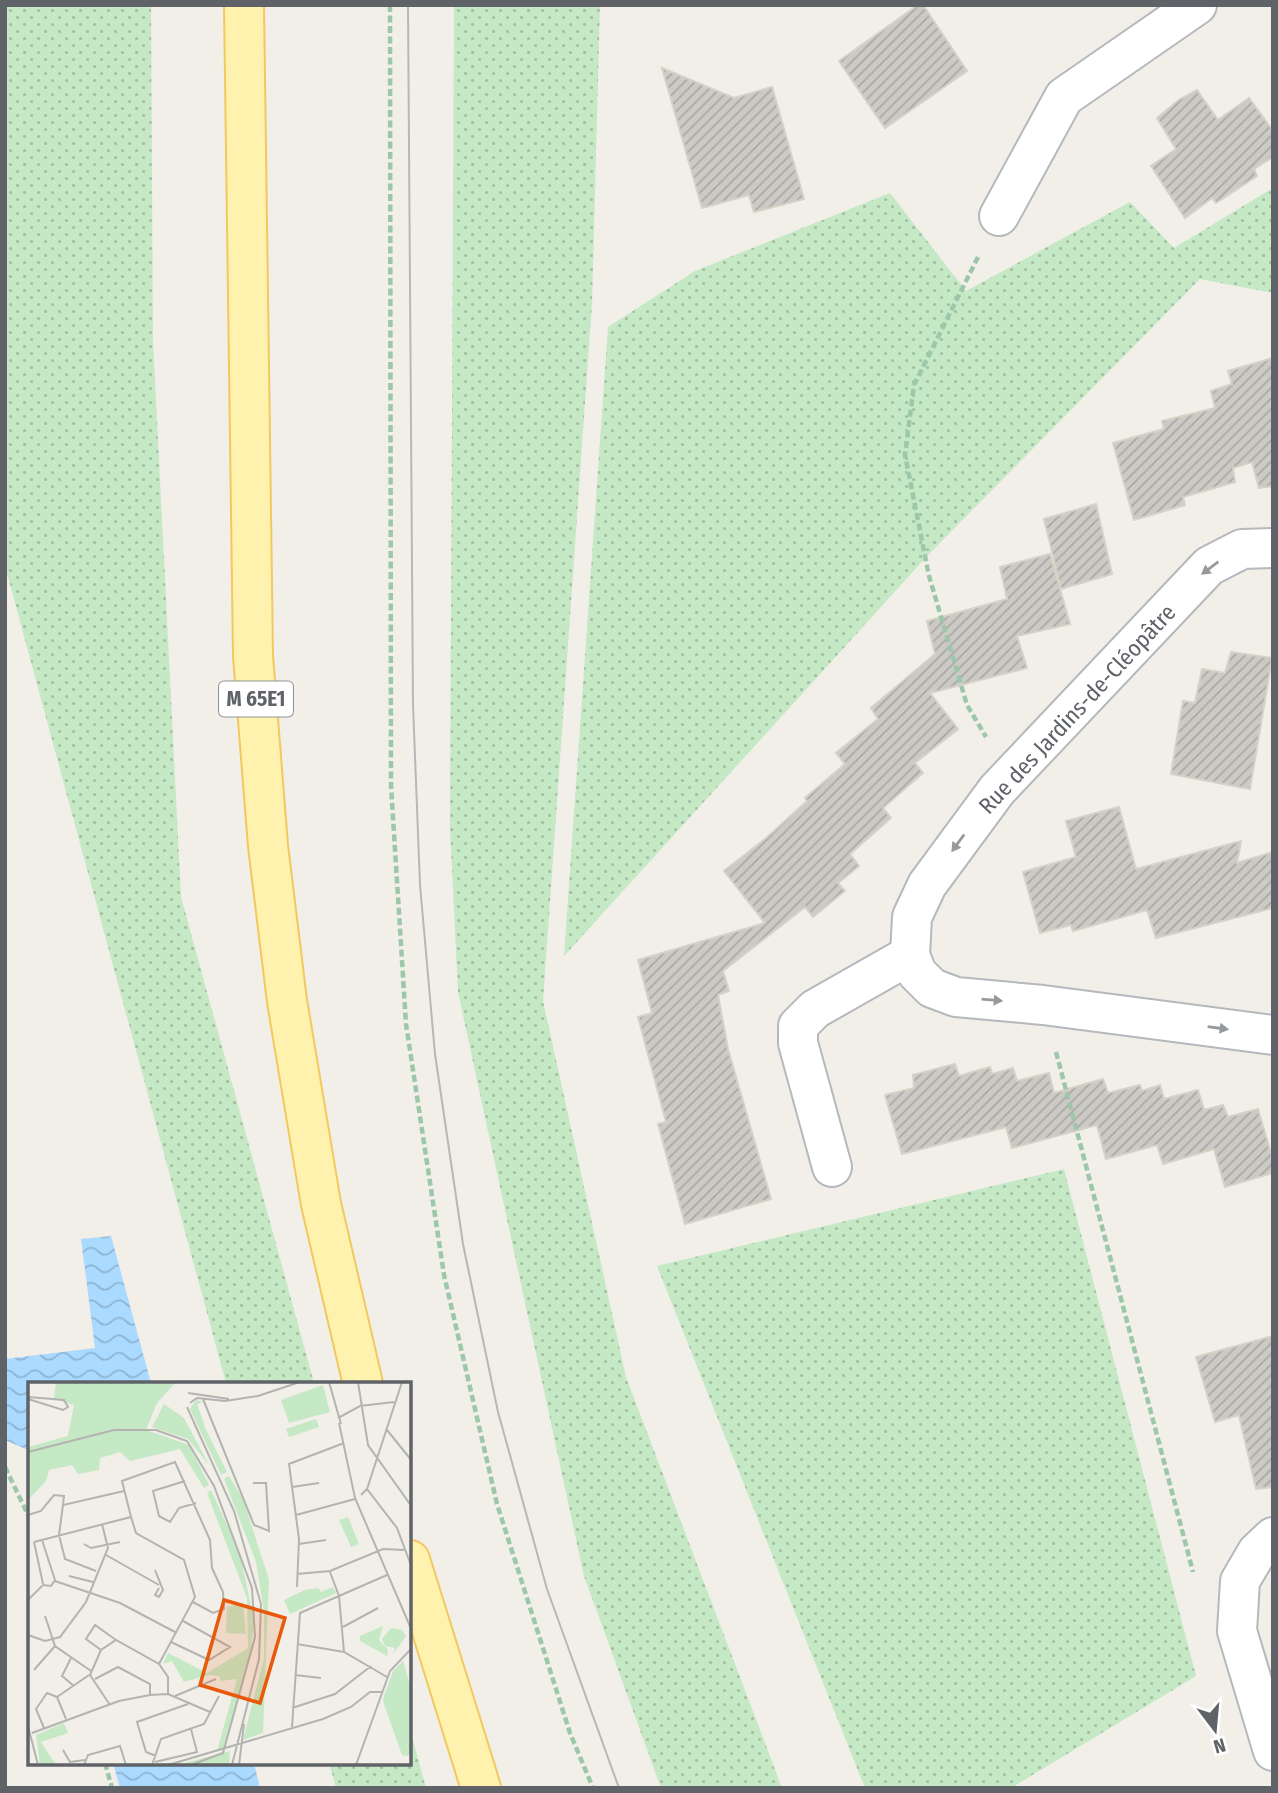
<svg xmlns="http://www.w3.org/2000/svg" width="1278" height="1793" viewBox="0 0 1278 1793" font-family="'Fira Sans Condensed',sans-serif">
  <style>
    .green { fill: url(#green-dots) }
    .water { fill: url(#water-waves) }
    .building { fill: url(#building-hatch); stroke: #d6d1c6; stroke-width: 2 }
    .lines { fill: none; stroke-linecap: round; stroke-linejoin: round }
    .minor-casing { stroke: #b5b8bc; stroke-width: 42 }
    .major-casing { stroke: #f2c960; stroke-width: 42 }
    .path { stroke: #9cc7a9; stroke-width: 4.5; stroke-dasharray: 7 3.5; stroke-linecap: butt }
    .minor { stroke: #fff; stroke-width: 38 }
    .major { stroke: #fff2af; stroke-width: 38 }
    .tram { stroke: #b6b7b8; stroke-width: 2 }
    .oneway { fill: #979a9d }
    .labels { text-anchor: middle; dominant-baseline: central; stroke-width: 5; stroke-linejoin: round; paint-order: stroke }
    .shield { fill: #fff; stroke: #8f9295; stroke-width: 2 }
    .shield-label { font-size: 21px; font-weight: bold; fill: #5f6368 }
    .street-label { font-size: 23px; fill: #5f6368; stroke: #fff }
    .inset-road { fill: none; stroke: #b3b3b1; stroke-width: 2 }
    .view { fill: #e8590c; fill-opacity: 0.15; stroke: #e8590c; stroke-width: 3.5 }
    .inset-edge { fill: none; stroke: #5f6368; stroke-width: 3.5 }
  </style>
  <defs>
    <pattern id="green-dots" width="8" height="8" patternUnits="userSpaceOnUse" patternTransform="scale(1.75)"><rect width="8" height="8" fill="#c5e8c5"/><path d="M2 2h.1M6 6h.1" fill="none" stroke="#a3c0a4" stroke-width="1.8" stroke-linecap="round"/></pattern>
    <pattern id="water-waves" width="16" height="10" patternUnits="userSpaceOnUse" patternTransform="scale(1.75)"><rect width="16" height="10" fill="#aadaff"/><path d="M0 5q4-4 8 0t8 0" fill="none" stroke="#8eb4d2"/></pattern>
    <pattern id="building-hatch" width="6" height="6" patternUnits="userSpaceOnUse" patternTransform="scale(1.75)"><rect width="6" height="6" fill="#cccac5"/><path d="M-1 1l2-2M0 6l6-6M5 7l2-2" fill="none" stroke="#a9a8a4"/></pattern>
  </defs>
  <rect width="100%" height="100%" fill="#f1efe8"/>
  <g class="green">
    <path d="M5 5H151L153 341 181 897 314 1383H226L5 566Z"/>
    <path d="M454 5H600L592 303 543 1001 626 1377 782 1788H661L584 1576 458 992 450 827Z"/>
    <path d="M1273 188V293L1200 279 929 554 564 956 608 327 695 271 890 193 966 291 1130 202 1174 248Z"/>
    <path d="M1064 1169 1196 1676 1011 1788H865L657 1266Z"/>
    <path d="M410 1729 426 1788H336L329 1763H410Z"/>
  </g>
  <g class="water">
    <path d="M111 1236 151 1383 30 1384V1456L28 1450 5 1440V1359L95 1348 81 1239Z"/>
    <path d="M113 1763H254L260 1788H120Z"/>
  </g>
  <g class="building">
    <path d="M918 5H923L967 71 885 128 839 61Z"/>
    <path d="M662 68 734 98 772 87 804 199 754 212 749 195 702 208Z"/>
    <path d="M1197 90 1218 120 1249 98 1273 131V157L1254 169 1257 176 1216 203 1212 198 1185 218 1151 166 1176 149 1157 118 1180 99Z"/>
    <path d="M1273 358V486L1259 488 1252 462 1233 468 1235 482 1183 497 1185 505 1134 520 1113 443 1164 429 1162 421 1215 408 1211 391 1232 384 1228 371Z"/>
    <path d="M1096 504 1112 574 1061 589 1044 519Z"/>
    <path d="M1050 554 1070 624 1017 636 1027 668 930 693 958 729 915 763 923 773 883 808 891 818 850 854 859 866 838 883 845 891 813 917 805 907 723 971 729 991 718 995 728 1049 771 1199 685 1224 658 1124 666 1122 638 1017 652 1013 638 960 765 923 724 871 765 839 807 801 805 798 845 764 836 753 878 719 871 708 935 654 927 621 1007 599 1000 567Z"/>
    <path d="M1231 652 1272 658 1250 789 1171 774 1183 701 1195 703 1202 669 1225 673Z"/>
    <path d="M1119 807 1136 869 1241 841 1237 863 1273 852V908L1156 938 1147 910 1073 931 1071 925 1040 933 1023 872 1076 857 1066 821Z"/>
    <path d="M955 1064 959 1076 990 1067 992 1074 1013 1068 1017 1081 1049 1073 1054 1093 1103 1079 1108 1093 1140 1085 1142 1091 1160 1085 1164 1099 1198 1090 1204 1110 1223 1105 1228 1117 1258 1109 1273 1160V1173L1225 1187 1214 1149 1163 1164 1157 1145 1106 1159 1097 1125 1012 1148 1006 1127 902 1154 885 1095 914 1088 913 1075Z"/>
    <path d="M1273 1336V1487L1256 1489 1239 1415 1215 1422 1196 1357Z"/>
  </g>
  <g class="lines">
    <g class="minor-casing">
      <g id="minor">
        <path d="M999 216 1064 97 1197 5"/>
        <path d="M1273 548 1242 549 1209 566 997 790 927 885 912 917 910 955 917 973 932 988 956 997 1043 1005 1273 1035"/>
        <path d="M832 1167 798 1043V1026L815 1009 910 955"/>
        <path d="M1273 1537 1257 1552 1240 1581 1237 1631 1273 1751"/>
      </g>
    </g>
    <g class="major-casing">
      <g id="major">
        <path d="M244 5 253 656 268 846 287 1001 321 1204 363 1384"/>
        <path d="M410 1560 481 1788"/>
      </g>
    </g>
    <g class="path">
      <path d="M390 5 391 786 406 1024 444 1275 497 1504 570 1733 593 1788"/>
      <path d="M978 257 914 385 905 455 929 576 967 705 986 737"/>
      <path d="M1056 1052 1193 1572"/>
      <path d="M5 1467 30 1519"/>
      <path d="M105 1763 112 1788"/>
    </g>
    <use href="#minor" class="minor"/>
    <use href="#major" class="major"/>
    <path class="tram" d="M408 5 413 705 420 885 435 1054 463 1244 498 1412 547 1589 619 1788"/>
  </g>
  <defs><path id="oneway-solid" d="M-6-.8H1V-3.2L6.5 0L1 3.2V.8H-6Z" transform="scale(1.75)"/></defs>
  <g class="oneway">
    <use href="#oneway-solid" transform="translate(1210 568) rotate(143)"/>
    <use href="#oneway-solid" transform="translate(958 843) rotate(126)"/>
    <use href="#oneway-solid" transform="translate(992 1000) rotate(5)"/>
    <use href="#oneway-solid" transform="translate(1218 1028) rotate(8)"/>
  </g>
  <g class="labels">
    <rect class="shield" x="219" y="681.5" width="74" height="35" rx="5"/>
    <g class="shield-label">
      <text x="256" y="699">M 65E1</text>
    </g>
    <g class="street-label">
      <text transform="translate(1077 709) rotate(-47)">Rue des Jardins-de-Cléopâtre</text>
    </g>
  </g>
  <g transform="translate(28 1382)">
    <rect width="383" height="383" fill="#f1efe8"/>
    <path d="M28 0H148L129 21 118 48 161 63 181 103 176 106 152 67 102 79 92 70 72 76 71 88 50 92 44 83 21 88 18 99 0 118V65L40 54 46 23 26 17ZM168 18 175 20 169 22 178 48 199 90 193 93 162 27ZM136 22 156 36 181 83 160 57 124 45ZM201 94 215 117 241 198 235 351 215 358 236 276V229L228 180 196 97ZM183 108 212 172 226 238 222 275 196 366 189 369 209 297 193 299 191 294 180 293 156 300 144 279 135 282 140 271 179 291 220 266 219 216 179 111ZM320 135 331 162 323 165 311 138ZM215 221 218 252 198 251 199 225ZM355 244 351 258 360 268 359 274 332 259V254ZM375 279 383 307 360 317 356 314 365 289ZM36 341 40 351 13 360 28 383H12L8 353ZM202 369 201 383H152L153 382Z" fill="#c5e8c5"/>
    <path d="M295 3 302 30 261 41 253 18ZM288 37 291 45 261 55 258 47ZM305 205 308 211 262 232 256 218 277 208 290 206 293 210ZM363 246 374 248 378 254 365 272 367 266 357 264 354 257ZM384 307 383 372 379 374 374 373 355 319 356 314Z" fill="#c5e8c5"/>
    <path class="inset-road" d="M301 0 313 42M330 0 340 63 384 125M160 11 201 17M0 15 36 18 40 25 35 28 0 17M175 17 226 143 241 149 238 101H225M162 21 169 16 197 19 230 14 272 0M159 25 206 129 233 222 231 277 204 383M310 36 332 24 366 20M311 41 327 116 384 249M359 48 384 79M0 70 86 48H128L159 59 186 104 224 206 227 255 195 371 163 383M157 99 125 109 131 134 142 140 151 126 168 121M264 105 291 101M339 107 369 146 384 186M333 113 339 107 374 0M0 133 13 129 26 113 36 114 35 123M268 133 327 117M103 135 94 99 147 80 182 158 184 186 195 210 196 227 185 231 165 220M14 158 27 198 23 204 15 203M6 160 103 135 108 151 156 178 167 215 131 282M6 160 15 202M56 162 63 166 92 160M271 162 298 158M78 173 131 203M127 188 135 208 131 215 127 213 131 206M68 189 37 177 31 153 35 123 96 109M302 190 311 214 316 270M269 192 302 189 355 167 376 168M41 194 65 200M27 199 92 221 147 250M269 205 271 157 261 82 316 61M0 218 15 203M17 234 27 264 63 289M315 245 350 226M0 253 17 259 32 255 58 220 80 166 74 142M143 260 181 278 202 265 155 239M269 262 316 270 359 295M73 268 58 257 67 243 88 258M43 276 34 294 46 304M6 288 27 264M267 293 293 296M67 297 90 285 122 302V313M147 314 188 297M29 315 61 293M29 315 38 337M82 323 62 293 73 268 88 258 131 282 140 295V312M264 326 307 312 343 284M0 344 10 383M264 345 272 231 359 193M16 346 8 327 19 311 29 315M4 351 91 319 122 313 140 312 182 330M35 368 42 380 57 378M128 374 118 370 109 340 160 322M127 380 169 370 163 347M56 383 60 373 92 364 98 383M124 383 133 357 176 342 191 314M140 383 295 337 323 325 342 310H354M211 383 216 342M328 383 362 289 384 266"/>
    <path class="view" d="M196 218 257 236 232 321 172 303Z"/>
    <rect width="383" height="383" class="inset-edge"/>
  </g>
  <rect width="1278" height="1793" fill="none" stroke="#5f6368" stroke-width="14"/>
  <g transform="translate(1215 1730) rotate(164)" stroke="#ffffff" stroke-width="5" paint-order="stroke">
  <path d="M0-5L12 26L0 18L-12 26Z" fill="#5f6368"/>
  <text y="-10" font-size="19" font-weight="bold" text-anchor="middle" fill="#5f6368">N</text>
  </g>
</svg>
